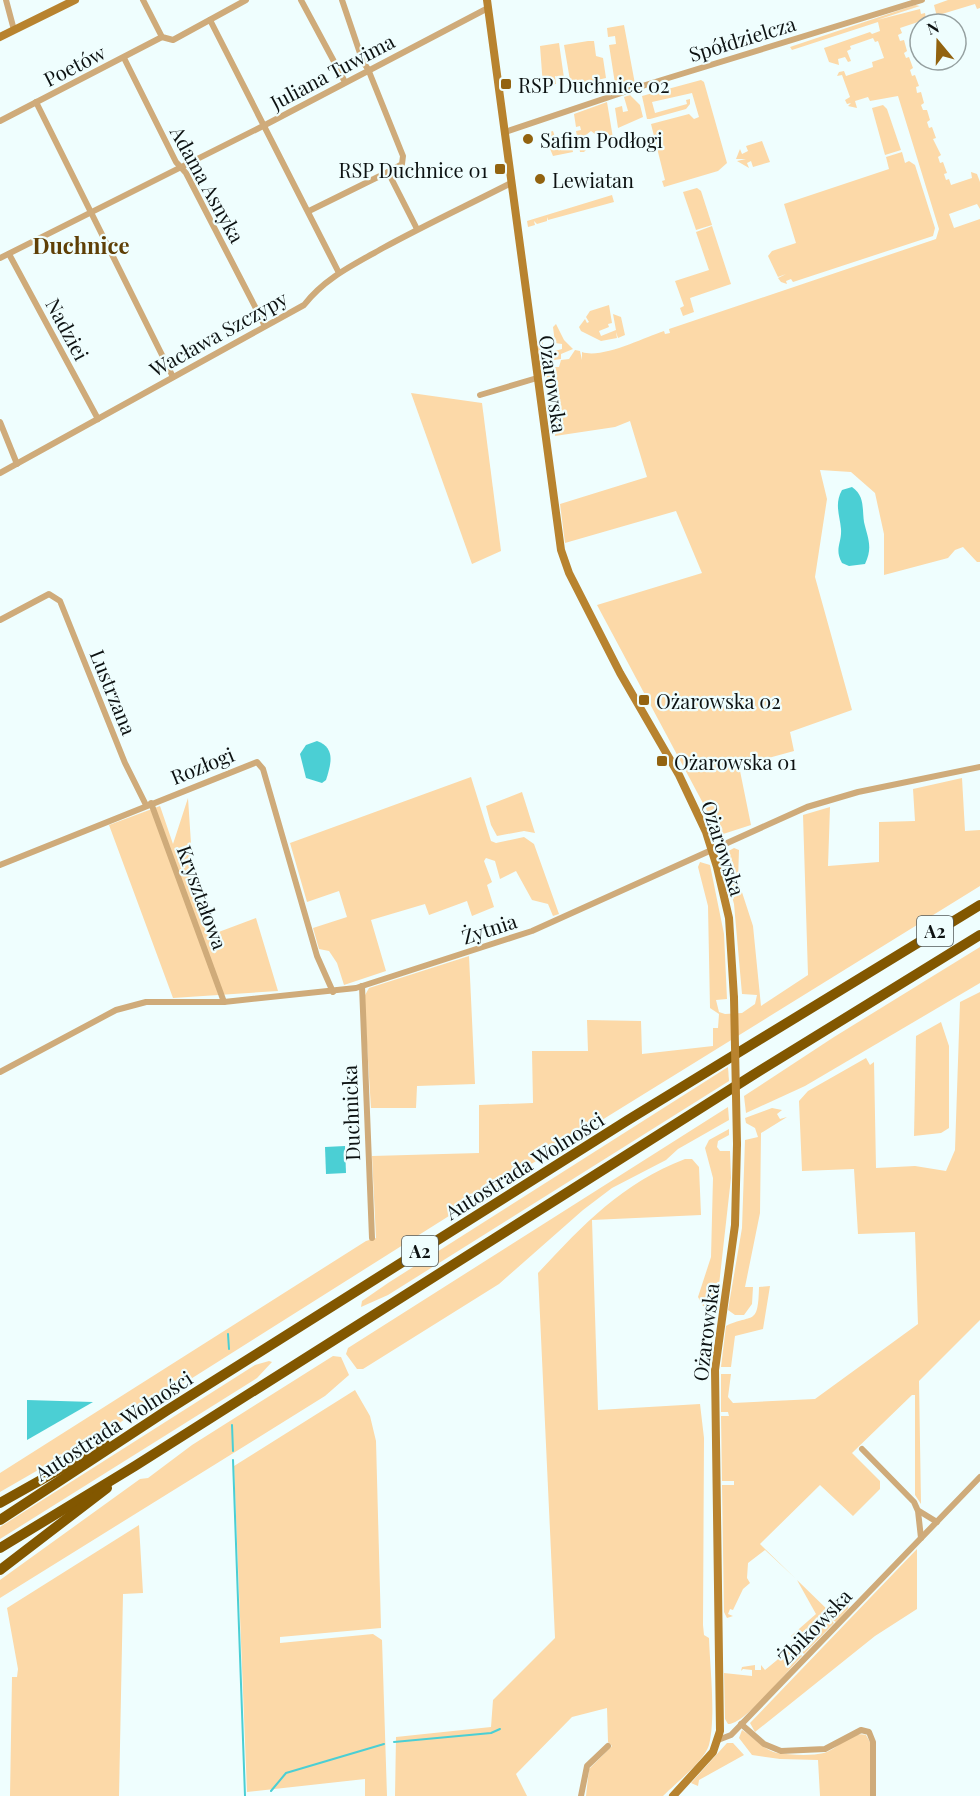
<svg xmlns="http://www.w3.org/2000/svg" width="980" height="1796" viewBox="0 0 980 1796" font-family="'Playfair Display',serif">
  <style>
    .green { fill: #fcd9a8 }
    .water { fill: #4bcfd4 }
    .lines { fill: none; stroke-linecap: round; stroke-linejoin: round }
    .stream { stroke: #4bcfd4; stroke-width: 2 }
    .street { stroke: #cfab7a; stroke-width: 6 }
    .secondary { stroke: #b8832f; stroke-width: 8 }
    .highway { stroke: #825700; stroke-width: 10 }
    .secondary-bridge { stroke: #b8832f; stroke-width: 8 }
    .poi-dot { fill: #926310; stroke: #effefe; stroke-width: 2 }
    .labels { text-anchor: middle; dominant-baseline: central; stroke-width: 4.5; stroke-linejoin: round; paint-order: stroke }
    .shield { fill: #effefe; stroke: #515959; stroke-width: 1.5 }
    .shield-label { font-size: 18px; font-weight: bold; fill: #0d1212 }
    .street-label { font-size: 20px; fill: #0d1212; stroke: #effefe }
    .poi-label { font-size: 20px; fill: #0d1212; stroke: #effefe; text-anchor: start }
    .quarter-label { font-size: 22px; font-weight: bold; fill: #5f3f06; stroke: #effefe }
  </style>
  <rect width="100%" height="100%" fill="#effefe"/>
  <g class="green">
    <path d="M948 0H980V8L977 9 975 4 942 14 944 19 938 21 934 5Z"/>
    <path d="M915 5 920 6 877 20 920 9 921 14 925 13 927 24 921 21 900 28 902 33 898 35 900 41 904 40 907 51 904 53 906 58 909 57 913 68 910 70 912 76 915 75 919 86 916 87 917 93 921 92 924 103 921 105 923 110H927L930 120 927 122 929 128 932 127 936 138 933 139 941 155 938 157 940 163 943 162 947 173 944 174 946 180 949 179 951 185 972 178 971 172 977 174 980 182V209L977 204 949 214 954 228 980 219V562H977L963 547 955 550 948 558 884 575V534L875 493 851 472 820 470 827 499 815 577 852 710 790 732 794 751 739 766 751 825 720 835 597 605 702 573 676 511 565 543 560 504 647 477 630 421 615 427 555 436 546 375 541 377 536 344 542 337 544 354 562 349V344L555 343 553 327 556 324 564 340 573 349 561 354V359L554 360 555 367H559L561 360 569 359 575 350 580 351 582 360V352C602 359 643 338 664 331L665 334 670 333 669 329 936 239 939 229 898 96 870 101 868 97 855 101 857 108 848 106 851 103 847 104 845 100 850 97 842 75 837 76 839 72 844 71 846 76 873 67 872 62 884 58 878 41 875 42 873 38 850 46 851 49 847 51 851 61 848 62 845 57 838 59 839 65 829 62 824 48 870 32 872 34 880 31 878 22 792 50 790 47Z"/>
    <path d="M624 25 635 84 616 90 609 45 616 44 615 36 608 37 607 28Z"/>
    <path d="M588 41H594L596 56 603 58 606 78 571 86 564 45Z"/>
    <path d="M559 43 564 78 555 76 556 84 543 86 540 46Z"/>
    <path d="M701 80 704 82 727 163 718 171 664 187 662 181 665 180 651 124 689 114 694 119 699 117 692 93 652 102 655 113 687 104 686 100 690 99V104L686 109 650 119H647L642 96Z"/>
    <path d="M630 95 640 105 643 117 618 128 615 108 622 106 623 112 628 111 624 97Z"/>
    <path d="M607 102 613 138 608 135 599 137 591 131 586 135 588 148 584 152H580L576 131 581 130 580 126 576 127 574 114Z"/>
    <path d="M883 105 887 109 901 150 885 155 872 108Z"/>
    <path d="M553 131 556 140 570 137 573 152 553 156 544 134Z"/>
    <path d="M762 141 770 162 753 167 751 161 747 163 749 168 737 161 746 159H736L740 149 742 154 748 151 746 146Z"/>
    <path d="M902 152 905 163 909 161 915 165 935 228 933 236 793 282 791 279 786 281 787 284 781 282 778 278 786 274 778 277 768 256 772 251 796 243 784 204 889 169 886 157Z"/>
    <path d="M697 188 701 191 712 225 696 230 683 192Z"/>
    <path d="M612 195 614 202 548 220 547 217V221L537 224 534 221 535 225 528 227 527 221Z"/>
    <path d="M712 226 731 284 690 298 694 312 683 316 680 308 684 306 675 281 709 270 696 232Z"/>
    <path d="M609 305 612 323 608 324 609 327 599 331 601 336 616 330 613 314 621 317 625 335 618 338 616 332 617 338 601 341 581 331 579 327 585 319 587 323 589 322 586 317 590 311Z"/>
    <path d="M411 393 482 403 501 551 472 564Z"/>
    <path d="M471 777 491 841 496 843 524 837 534 844 559 914 553 916 548 904 532 900 516 871 500 879 495 861 486 858 484 861 492 882 487 885 494 907 472 916 467 901 429 915 425 904 371 920 386 971 344 985 337 963 329 951 319 949 313 928 347 917 339 891 307 902 290 843Z"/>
    <path d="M962 778 965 831 980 830V886L555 1149 159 1399H153L118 1424 0 1492V1473L366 1241 376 1238 372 1156 479 1153V1105L533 1103 532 1051H588L587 1020 641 1021 642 1054 713 1046V1028H718L719 1014 710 1008 708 906 698 867 700 862 710 865 724 934 727 999 716 1000 719 1012 725 1014 742 1013 755 1004 757 995 742 994 734 904 722 860 725 853 734 848 739 850 738 880 753 926 761 1006 808 975 803 815 830 807 828 866 879 862V822L915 821 913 789Z"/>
    <path d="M522 792 535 833 524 831 497 836 491 825 486 806Z"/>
    <path d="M188 798 195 904 208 936 256 918 278 991 173 998 109 825 160 806 173 844Z"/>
    <path d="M980 947V983L805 1086 746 1113 744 1096 834 1037Z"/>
    <path d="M469 956 475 1084 417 1086 416 1108H371L364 997 369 988Z"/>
    <path d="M980 992V1320L919 1381 921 1504 915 1495V1395H912L852 1453 880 1481V1489L853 1516 820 1485 760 1544 795 1578 765 1550 748 1563 747 1578 750 1583 743 1589 733 1610 730 1609 728 1614 733 1616 727 1618 724 1612 722 1485H734V1481H722L721 1416H729L728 1412H721V1374H731L728 1397 733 1403 815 1399 918 1324 915 1232 858 1234 854 1169 802 1171 799 1101 808 1091 866 1058 870 1065 874 1062 876 1168 915 1166 946 1171 955 1150 960 1002Z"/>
    <path d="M941 1022 949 1046V1128L941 1133 914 1136 916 1036Z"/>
    <path d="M728 1067 729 1081 388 1295 361 1307 362 1301 388 1283Z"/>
    <path d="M728 1107 729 1120 678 1149 666 1160 612 1188 583 1210 499 1284 363 1369H357L346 1354 348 1348Z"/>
    <path d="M772 1108 782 1110 777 1114 780 1119 787 1117 761 1133 760 1213 745 1287H753L752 1304 744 1315H735L728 1310 742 1228 745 1140 758 1137 755 1128 746 1123 745 1118Z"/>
    <path d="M729 1129V1135L718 1141 717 1147 720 1151H730L731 1178 719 1285 715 1302 710 1306H703L698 1297 711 1257 713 1178 705 1148 709 1140Z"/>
    <path d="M685 1159H692L699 1167 701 1215 592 1220 598 1410 700 1404 704 1438 703 1625 704 1635 709 1638C710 1668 716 1717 709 1745 705 1760 675 1784 663 1796H586L589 1769 612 1746 608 1742 607 1708 572 1717 516 1774 527 1796H395L396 1737 491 1727 493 1700 555 1638 538 1273C583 1225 622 1183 685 1159Z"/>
    <path d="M770 1286 763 1329 735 1336 731 1367H721L726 1326C753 1313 758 1327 759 1287Z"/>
    <path d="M333 1356 341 1357 349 1375 325 1396 0 1598V1580L140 1479 148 1478 192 1445Z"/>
    <path d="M269 1361 272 1362 257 1378 0 1539V1527L255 1365Z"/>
    <path d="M355 1390 370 1416 376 1441 381 1628 280 1637V1643L373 1634 382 1640 387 1796H365V1779L247 1792 234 1466Z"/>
    <path d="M139 1525 143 1593 123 1594 119 1796H10L12 1677H17L18 1669 7 1608Z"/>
    <path d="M917 1549V1609L875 1636 755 1732 750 1723Z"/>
    <path d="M797 1580 834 1616 849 1603 848 1609 836 1622 830 1619 834 1623 804 1654 796 1645 801 1640 798 1636 793 1639 791 1636 816 1614Z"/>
    <path d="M794 1646 802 1656C789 1669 744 1725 728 1724L725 1719 724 1673 752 1676V1670L743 1669 741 1671 742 1667 755 1665V1670H761V1665L765 1670Z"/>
    <path d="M742 1730C754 1737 763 1750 777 1753 790 1755 812 1756 824 1753 838 1749 851 1730 866 1735L871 1744V1796H820L818 1760 780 1759 752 1755 739 1738Z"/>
    <path d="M727 1743H733L744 1755 699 1780 698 1786 691 1783Z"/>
  </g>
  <g class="water">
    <path d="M852 487C865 496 862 508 864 522 868 539 873 547 865 564L849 566 842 563C834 549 842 543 841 529 840 516 834 504 842 490Z"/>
    <path d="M317 741C336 748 331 764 326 780L322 783 306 778 300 754 306 745Z"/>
    <path d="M345 1146 346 1173 326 1174 325 1147Z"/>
    <path d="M27 1400 93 1402 27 1440Z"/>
  </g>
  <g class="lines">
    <g class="stream">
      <path d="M228 1334 229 1349"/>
      <path d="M232 1425 233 1451"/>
      <path d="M233 1460 245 1796"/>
      <path d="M394 1742 491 1733 500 1729"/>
      <path d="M271 1791 286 1773 384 1744"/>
    </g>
    <g class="street">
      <path d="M6 0 14 30"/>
      <path d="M143 0 162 37 173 40 246 0"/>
      <path d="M301 0 345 82"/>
      <path d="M342 0 363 62 368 69 403 156 402 164 388 172 417 229"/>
      <path d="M210 20 339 273"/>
      <path d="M124 58 176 162 186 173 265 326"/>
      <path d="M36 102 173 377"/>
      <path d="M0 121 162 37"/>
      <path d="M505 132 639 87 922 0"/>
      <path d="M309 211 388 172"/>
      <path d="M9 254 98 419"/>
      <path d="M0 258 265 125 488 8"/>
      <path d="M480 395 537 378"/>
      <path d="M0 422 17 464"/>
      <path d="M0 473 304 305C325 278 353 265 383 248 425 225 468 205 511 183"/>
      <path d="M0 620 49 594 60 601 125 763 146 805"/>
      <path d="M151 803 224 1002"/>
      <path d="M0 865 257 762 263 769 317 956 333 992"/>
      <path d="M362 986 372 1238"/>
      <path d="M0 1072 116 1010 146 1002H224L356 988 532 931 807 807 858 792 980 767"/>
      <path d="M862 1449 914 1502 918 1511 921 1538"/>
      <path d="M919 1511 937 1522"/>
      <path d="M741 1724 764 1744 781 1751 825 1749 861 1730 869 1732 873 1742V1796"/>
      <path d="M718 1740 731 1735 980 1477"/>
      <path d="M581 1796 587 1766 608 1746"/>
    </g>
    <g class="secondary">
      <path d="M487 0 561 550 569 573 620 673 679 775 706 832 717 867 729 918 734 998"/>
      <path d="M0 37 75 0"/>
      <path d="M673 1796 713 1752 720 1731 715 1370 735 1225 737 1144"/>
    </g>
    <g class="highway">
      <path d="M0 1503 105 1444"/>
      <path d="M0 1520 166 1411 628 1120 980 905"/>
      <path d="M0 1548 135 1466 753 1075 980 935"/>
      <path d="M0 1570 107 1488"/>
    </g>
    <path class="secondary-bridge" d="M734 998 737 1144"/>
  </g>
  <g class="poi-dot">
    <rect x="500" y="78" width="12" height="12" rx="3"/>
    <circle cx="528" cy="139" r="6"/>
    <rect x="494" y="163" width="12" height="12" rx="3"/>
    <circle cx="540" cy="179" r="6"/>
    <rect x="638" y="694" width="12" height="12" rx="3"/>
    <rect x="656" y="755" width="12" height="12" rx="3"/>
  </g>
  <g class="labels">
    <g class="shield">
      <rect x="917" y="916" width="36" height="30" rx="4.5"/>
      <rect x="402" y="1236" width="36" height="30" rx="4.5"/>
    </g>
    <g class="shield-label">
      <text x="935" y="931">A2</text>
      <text x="420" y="1251">A2</text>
    </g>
    <g class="street-label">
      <text transform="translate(742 38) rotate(-17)">Spółdzielcza</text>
      <text transform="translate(74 65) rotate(-27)">Poetów</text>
      <text transform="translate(332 71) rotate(-28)">Juliana Tuwima</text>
      <text transform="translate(208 184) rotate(61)">Adama Asnyka</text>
      <text transform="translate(68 329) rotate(62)">Nadziei</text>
      <text transform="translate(218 333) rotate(-29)">Wacława Szczypy</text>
      <text transform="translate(554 384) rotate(82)">Ożarowska</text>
      <text transform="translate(114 692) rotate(68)">Lustrzana</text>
      <text transform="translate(202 765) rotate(-22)">Rozłogi</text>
      <text transform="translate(724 848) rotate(72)">Ożarowska</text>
      <text transform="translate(203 897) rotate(70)">Kryształowa</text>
      <text transform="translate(489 928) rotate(-18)">Żytnia</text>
      <text transform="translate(350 1113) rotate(-92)">Duchnicka</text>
      <text transform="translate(524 1165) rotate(-32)">Autostrada Wolności</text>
      <text transform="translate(705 1332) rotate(-83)">Ożarowska</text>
      <text transform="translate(113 1425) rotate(-33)">Autostrada Wolności</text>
      <text transform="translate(814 1626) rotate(-46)">Żbikowska</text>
    </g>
    <g class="poi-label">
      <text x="518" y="84">RSP Duchnice 02</text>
      <text x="540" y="139">Safim Podłogi</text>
      <text x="488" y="169" text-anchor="end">RSP Duchnice 01</text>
      <text x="552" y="179">Lewiatan</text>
      <text x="656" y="700">Ożarowska 02</text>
      <text x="674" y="761">Ożarowska 01</text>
    </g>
    <g class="quarter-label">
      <text x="81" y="245">Duchnice</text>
    </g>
  </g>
  <g transform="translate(938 42) rotate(341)"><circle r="28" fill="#effefe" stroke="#95a0a0" stroke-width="1.5"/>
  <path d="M0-4.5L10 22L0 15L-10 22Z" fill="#926310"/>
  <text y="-9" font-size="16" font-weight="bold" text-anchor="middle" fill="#0d1212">N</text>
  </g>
</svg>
